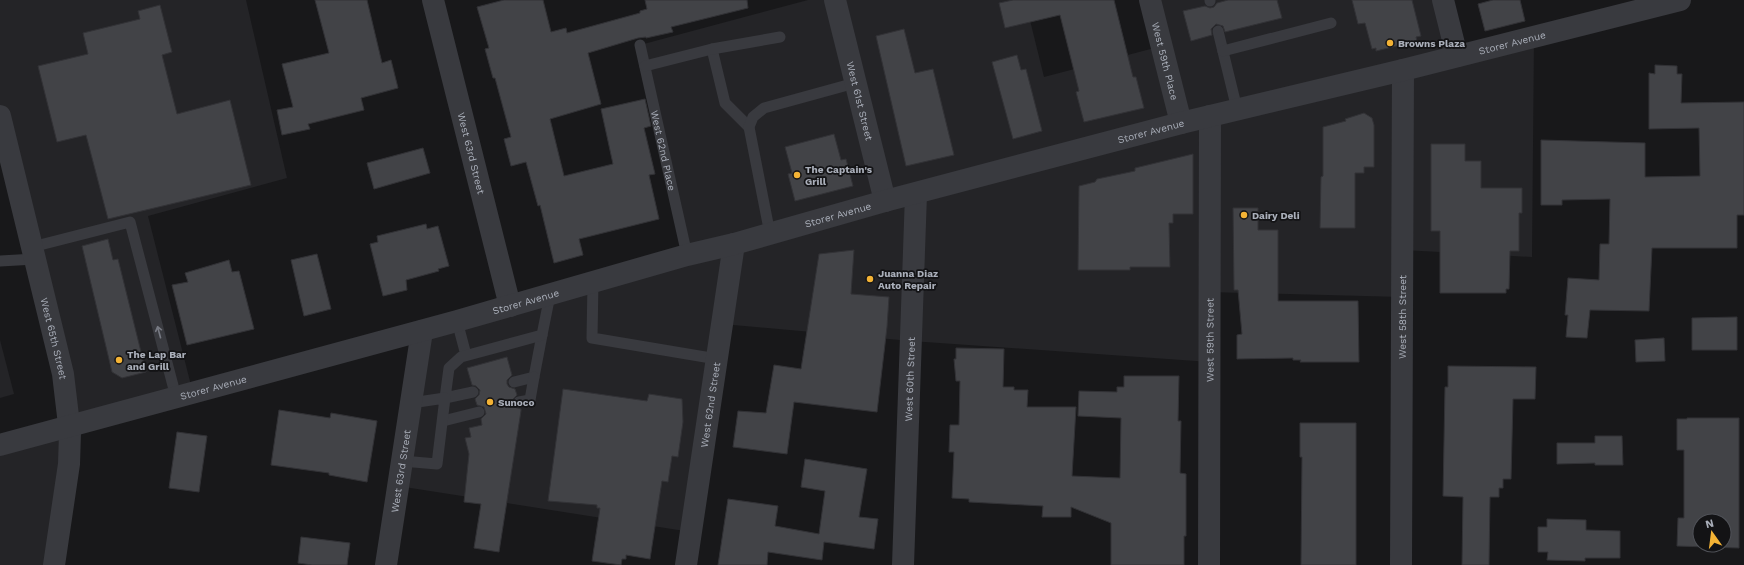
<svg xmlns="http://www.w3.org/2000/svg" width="1744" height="565" viewBox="0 0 1744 565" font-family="'Work Sans',sans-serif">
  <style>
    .built { fill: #242427 }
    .building { fill: #424347; stroke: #323236; fill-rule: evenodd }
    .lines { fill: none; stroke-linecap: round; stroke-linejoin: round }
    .service { stroke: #393a3f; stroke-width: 11 }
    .minor { stroke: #393a3f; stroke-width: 22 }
    .tertiary { stroke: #393a3f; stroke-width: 22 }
    .oneway { stroke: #777a83 }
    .poi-dot { fill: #f4b335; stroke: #131315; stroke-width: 1.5 }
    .labels { text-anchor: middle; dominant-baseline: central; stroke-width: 3.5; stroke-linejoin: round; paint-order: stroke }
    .poi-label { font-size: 10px; font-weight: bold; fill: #aaafba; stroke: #131315; text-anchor: start }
    .street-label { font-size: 10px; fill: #aaafba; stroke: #131315 }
  </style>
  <rect width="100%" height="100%" fill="#18181a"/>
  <g class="built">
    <path d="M0 0H246L287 178 148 216 193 393 69 426 54 565H0V445L69 426 0 116Z"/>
    <path d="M808 0H1025L1044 77 1162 46 1150 0H1443L1457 56 1534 37 1532 257 1403 250 1402 297 1209 292 1210 362 911 341 722 324 691 532 398 486 422 331 687 255 640 45Z"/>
    <path d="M0 340 14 394 0 398Z"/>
  </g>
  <g class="building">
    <path d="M315 0H367L382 63 391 60 398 88 361 98 364 110 308 124 310 129 282 135 277 110 293 107 282 64 329 53Z"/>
    <path d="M504 0H543L551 32 566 28 567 33 640 13V11L647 9 645 0H747L748 8 671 27 673 32 646 38V37L638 38 588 53 601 104 550 119 564 176 613 164 601 109 645 99 651 126 644 128 655 174 649 175 659 219 579 239 583 255 554 263 540 205 538 206 526 162 511 166 504 139 511 137 495 78H493L485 49 489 48 477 7Z"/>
    <path d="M1013 0H1114L1133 77H1136L1144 108 1084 122 1076 92 1079 91 1060 15 1005 28 999 3Z"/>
    <path d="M1228 0H1277L1282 18 1225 32 1223 26 1216 24 1211 29 1212 35 1191 41 1183 11 1205 6 1210 8 1214 7 1217 3Z"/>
    <path d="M1352 0H1412L1421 36 1416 37 1417 41 1376 51V48L1372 49 1365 23 1358 24Z"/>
    <path d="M1493 0H1520L1525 21 1485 31 1478 4Z"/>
    <path d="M160 5 172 52 162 55 177 114 230 100 251 185 108 219 86 135 57 142 38 66 88 54 83 33 140 19 138 11Z"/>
    <path d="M904 29 915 73 933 69 954 155 906 166 876 36Z"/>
    <path d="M1017 55 1021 70 1026 69 1042 131 1013 139 992 62Z"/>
    <path d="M1655 65 1677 66V74H1682L1681 103 1744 102V215H1737V248H1652L1649 311 1590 310 1587 338 1566 337 1568 315H1565L1568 278 1599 280 1600 244H1609L1610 199 1562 200V205H1541V140L1645 143V177L1700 176 1699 128 1649 129V73L1655 74Z"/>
    <path d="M1364 113 1372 118 1374 125V167H1364V173H1355V228H1320L1321 177 1323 176V127L1346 121 1345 119Z"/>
    <path d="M834 134 841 160 846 159 853 186 795 201 788 174 792 173 785 147Z"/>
    <path d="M1431 144H1465V161H1481V188H1522V213H1519V251H1510L1509 289H1506V293H1440V231H1431Z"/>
    <path d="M423 148 430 173 374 189 367 163Z"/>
    <path d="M1193 154V214H1173V223H1169L1170 267H1130V270H1078L1079 186 1095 182 1097 179 1135 171V168Z"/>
    <path d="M1233 208H1258V230H1278V301H1358L1359 362H1300L1301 360H1293V358L1237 359V335L1242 334 1238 290H1234Z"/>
    <path d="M426 224 427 229 438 226 449 266 438 269 439 271 406 280 407 290 383 296 370 244 378 242 377 236Z"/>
    <path d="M108 239 113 260 118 259 146 372 122 378 112 372 82 246Z"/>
    <path d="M854 250 851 294 889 297 887 327 877 412 794 402 787 454 733 447 738 411 766 413 774 365 801 369 819 254Z"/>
    <path d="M317 254 331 309 304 316 291 260Z"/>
    <path d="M229 260 232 272 239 271 254 329 187 345 172 285 188 282 185 273Z"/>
    <path d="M1737 317V350H1692V318Z"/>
    <path d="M1664 338 1665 361 1636 362 1635 340Z"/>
    <path d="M956 348 1004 349 1003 387H1014V390H1028L1027 407H1076L1072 476 1120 478 1121 418 1078 416 1079 391 1117 392V387H1124V376H1179L1178 421H1181L1180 473 1186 474V536H1184V565H1111V523L1071 507V517H1042L1043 506 969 502V499L952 498 954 452H949L950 425H959L960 381H956L954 359H956Z"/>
    <path d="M507 357 512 375 507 380V384L509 387 515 389 517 395 513 399 512 404 514 407 521 409V411L499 552 474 548 481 504 464 502 469 454 465 438 471 437 469 428 482 425 481 419 486 414 484 407 477 405 475 399 479 395 480 390 476 386 472 385 467 368Z"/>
    <path d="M1448 366 1536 367 1535 399H1513L1511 479H1503V488H1499V497H1490L1489 565H1462L1463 497 1443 496 1445 387H1448Z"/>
    <path d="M563 389 647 401 649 394 682 399 683 422 678 457 672 456 668 482 662 481 650 559 626 555V559H622L621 565 592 561 600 508H597V505L548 501Z"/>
    <path d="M279 410 330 418 331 413 377 421 367 482 329 475V473L271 465Z"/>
    <path d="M1687 418H1739V548L1677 546 1678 518H1684V450H1677V419H1687ZM1700 521H1724V545H1700Z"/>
    <path d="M1300 423H1356V565H1301L1302 457H1300Z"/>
    <path d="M177 432 207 436 199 492 169 488Z"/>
    <path d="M1595 436H1622L1623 465H1595V463L1557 464V443H1595Z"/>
    <path d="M805 459 867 469 859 517 878 519 874 549 824 542 822 560 768 552 767 565H718L728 499 778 506 775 526 819 534 825 491 801 487Z"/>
    <path d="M1547 519 1586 520V530L1620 531V558H1585V561L1547 560 1548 552H1538V527H1547Z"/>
    <path d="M301 537 350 543 347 565H312L298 563Z"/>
  </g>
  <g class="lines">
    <g class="service">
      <path d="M1210 0V1"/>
      <path d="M1218 31 1237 109"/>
      <path id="s1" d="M640 45 687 255"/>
      <path d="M712 49 725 103 749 127"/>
      <path d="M1223 51 1331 23"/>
      <path d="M645 66 712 49 780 37"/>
      <path d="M770 234 749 127 753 117 764 108 855 83"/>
      <path d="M32 247 130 222 176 397"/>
      <path d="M0 261 35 259"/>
      <path d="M593 282 592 338 717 359"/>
      <path d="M457 321 466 355"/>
      <path d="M514 382 534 377 542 335"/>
      <path d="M473 392 445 398 449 368 461 357 542 335 550 295"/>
      <path d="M519 402 530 400 534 377"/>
      <path d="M443 421 479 412"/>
      <path d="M402 461 437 464 445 398 411 403"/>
    </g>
    <g class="minor">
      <path id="s2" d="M433 0 510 306"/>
      <path id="s3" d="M835 0 885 201"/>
      <path id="s4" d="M1150 0 1181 123"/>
      <path d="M1443 0 1457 56"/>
      <path id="s5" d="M386 565 422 331"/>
      <path id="s6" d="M686 565 734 244"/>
      <path id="s7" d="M903 565 916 194"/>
      <path id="s8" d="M1209 565 1210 116"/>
      <path id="s9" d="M1401 565 1403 70"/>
    </g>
    <g class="tertiary">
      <path id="s10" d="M0 116 63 374 70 433 69 464 54 565"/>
      <path id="s11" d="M0 445 457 321 687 255 734 244 885 201 1181 123 1403 70 1680 0"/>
    </g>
  </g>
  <defs><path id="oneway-shaft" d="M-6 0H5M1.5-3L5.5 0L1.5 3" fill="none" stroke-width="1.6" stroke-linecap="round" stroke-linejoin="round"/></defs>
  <use class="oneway" href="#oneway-shaft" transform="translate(159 332) rotate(-105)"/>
  <g class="poi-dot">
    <circle cx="1390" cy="43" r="4"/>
    <circle cx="797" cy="175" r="4"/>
    <circle cx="1244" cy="215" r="4"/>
    <circle cx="870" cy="279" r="4"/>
    <circle cx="119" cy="360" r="4"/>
    <circle cx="490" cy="402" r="4"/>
  </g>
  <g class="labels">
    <g class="poi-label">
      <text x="1398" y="43">Browns Plaza</text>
      <text x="805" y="169">The Captain's<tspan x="805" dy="12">Grill</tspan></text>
      <text x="1252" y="215">Dairy Deli</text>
      <text x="878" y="273">Juanna Diaz<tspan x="878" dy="12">Auto Repair</tspan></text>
      <text x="127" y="354">The Lap Bar<tspan x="127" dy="12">and Grill</tspan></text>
      <text x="498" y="402">Sunoco</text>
    </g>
    <g class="street-label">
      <text stroke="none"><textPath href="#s11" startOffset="1565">Storer Avenue</textPath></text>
      <text stroke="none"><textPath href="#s4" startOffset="63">West 59th Place</textPath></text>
      <text stroke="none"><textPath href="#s3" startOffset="104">West 61st Street</textPath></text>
      <text stroke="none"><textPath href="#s11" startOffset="1193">Storer Avenue</textPath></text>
      <text stroke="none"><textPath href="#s1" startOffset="108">West 62nd Place</textPath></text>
      <text stroke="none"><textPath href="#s2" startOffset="158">West 63rd Street</textPath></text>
      <text stroke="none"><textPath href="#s11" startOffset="869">Storer Avenue</textPath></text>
      <text stroke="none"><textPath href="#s11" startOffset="545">Storer Avenue</textPath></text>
      <text stroke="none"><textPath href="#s9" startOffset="248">West 58th Street</textPath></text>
      <text stroke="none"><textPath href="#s10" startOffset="229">West 65th Street</textPath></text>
      <text stroke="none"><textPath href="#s8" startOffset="225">West 59th Street</textPath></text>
      <text stroke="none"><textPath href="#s7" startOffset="186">West 60th Street</textPath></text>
      <text stroke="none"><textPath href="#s11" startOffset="221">Storer Avenue</textPath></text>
      <text stroke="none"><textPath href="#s6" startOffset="162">West 62nd Street</textPath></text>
      <text stroke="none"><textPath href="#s5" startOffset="95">West 63rd Street</textPath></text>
    </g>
  </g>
  <g transform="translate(1712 533) rotate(346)"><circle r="19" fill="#131315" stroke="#4f5157"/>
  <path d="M0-3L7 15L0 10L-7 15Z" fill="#f4b335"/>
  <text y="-6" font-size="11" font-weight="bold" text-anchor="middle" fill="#aaafba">N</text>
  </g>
</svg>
